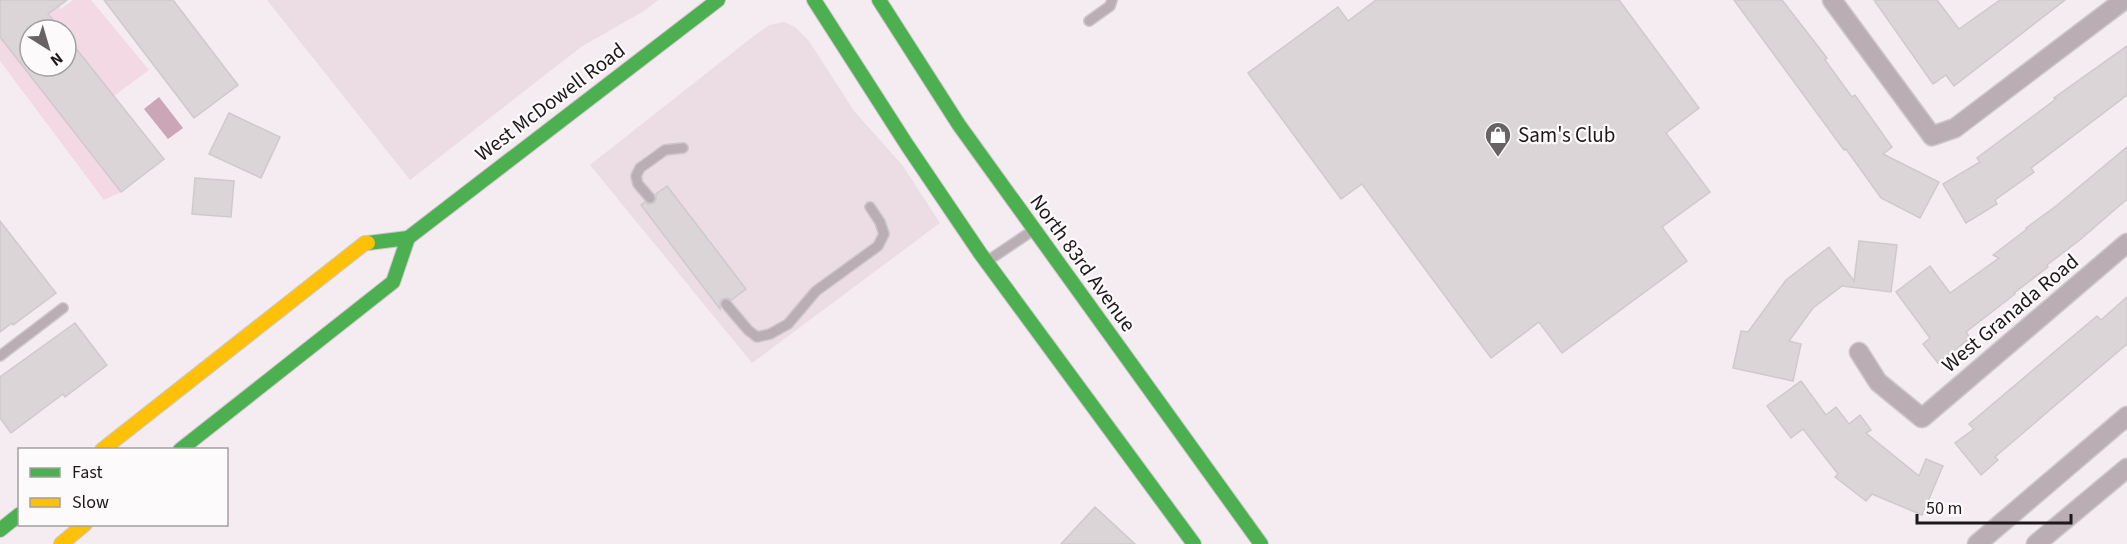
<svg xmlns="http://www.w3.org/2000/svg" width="2127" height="544" viewBox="0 0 2127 544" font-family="'Source Sans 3',sans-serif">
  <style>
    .built { fill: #ecdce3 }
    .green { fill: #f3d9e4 }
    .water { fill: #caa6b7 }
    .building { fill: #dbd5d8; stroke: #d0c9cc; stroke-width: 1.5 }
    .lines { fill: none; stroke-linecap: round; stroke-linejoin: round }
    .lane-casing { stroke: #ccc7c9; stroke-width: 12 }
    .street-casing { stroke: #ccc7c9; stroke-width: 21 }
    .fast-casing { stroke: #ccc7c9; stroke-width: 16 }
    .slow-casing { stroke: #ccc7c9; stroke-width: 16 }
    .lane { stroke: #baadb4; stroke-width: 9 }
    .street { stroke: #baadb4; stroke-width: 18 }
    .fast { stroke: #4caf50; stroke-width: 14 }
    .slow { stroke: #ffc107; stroke-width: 14 }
    .labels { text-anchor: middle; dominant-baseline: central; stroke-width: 4.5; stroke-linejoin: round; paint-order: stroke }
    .street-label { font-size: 21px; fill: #1d181a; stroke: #fdfafb }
    .poi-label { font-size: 21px; fill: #1d181a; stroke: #fdfafb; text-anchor: start }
  </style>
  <rect width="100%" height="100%" fill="#f4ecf0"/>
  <g class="built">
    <path d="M267 0H658L644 11 581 47 410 180Z"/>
    <path d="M784 22 795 27 809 41 854 111 903 166 940 223 752 363 590 165 755 35 770 25Z"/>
  </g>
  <g class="green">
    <path d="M37 0H54L61 9 73 0H91L149 70 114 96 66 36V30H61Z"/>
    <path d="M0 37 121 192 104 200 0 61Z"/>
  </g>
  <path class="water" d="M159 97 183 128 168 139 144 109Z"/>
  <g class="building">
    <path d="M0 0H67L48 14 61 30H30V66H66V36L164 159 121 192 0 37Z"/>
    <path d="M104 0H173L238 85 194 118Z"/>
    <path d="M1376 0H1619L1699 108 1666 133 1710 192 1662 227 1687 261 1562 353 1539 322 1491 358 1362 184 1341 199 1248 73 1338 7 1348 21Z"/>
    <path d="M1734 0H1782L1827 58 1825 60 1852 97 1855 95 1892 147 1883 154 1939 182 1920 218 1881 198 1846 149 1844 150Z"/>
    <path d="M1874 0H1937L1959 29 2000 0H2065L1954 86 1946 75 1933 84Z"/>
    <path d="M2127 46V95L2031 168 2034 172 1995 200 1997 204 1966 223 1943 184 1980 162 1977 158 2056 99 2054 98Z"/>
    <path d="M229 113 280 137 261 178 209 154Z"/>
    <path d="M2127 147V199L2081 239 2047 265 2048 267 2014 293 2015 294 1966 332 1970 338 1938 363 1923 344 1930 338 1896 292 1930 266 1950 293 1999 258 1993 255 2027 229 2026 228 2056 206Z"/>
    <path d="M195 178 234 181 231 217 192 214Z"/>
    <path d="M667 186 746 289 731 300 728 298 722 299 720 302V309L641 205 645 202 648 204 654 203 656 200V194Z"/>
    <path d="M0 221 56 293 13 325 12 323 0 332Z"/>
    <path d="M1859 241 1897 245 1891 292 1842 286 1813 308 1789 341 1801 344 1793 381 1733 368 1741 331 1748 332 1786 280 1829 247 1854 281Z"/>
    <path d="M2127 297V344L1995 457 1998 460 1981 475 1955 443 1974 429 1969 424 2097 316 2101 320Z"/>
    <path d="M75 323 107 365 65 397 63 394 11 433 0 418V377Z"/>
    <path d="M1801 381 1826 415 1836 407 1849 424 1860 415 1871 430 1866 433 1919 476 1926 459 1943 466 1922 515 1872 494 1866 501 1835 477 1838 474 1803 429 1791 438 1767 406Z"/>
    <path d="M1095 507 1135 544H1061Z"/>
  </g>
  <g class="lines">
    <g class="lane-casing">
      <g id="lane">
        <path d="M1089 21 1110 6 1112 0"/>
        <path d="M650 198 638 184 636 176 640 168 665 150 683 148"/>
        <path d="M989 260 1032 231"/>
        <path d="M726 304 748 330 757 337 770 334 788 324 816 291 878 246 884 234 880 222 870 207"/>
        <path d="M0 356 63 308"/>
      </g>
    </g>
    <g class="street-casing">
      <g id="street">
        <path d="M1832 0 1932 136 1955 128 2124 0"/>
        <path d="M1859 352 1878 382 1922 418 2127 243"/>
        <path d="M1977 544 2127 416"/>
        <path d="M2036 544 2127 468"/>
      </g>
    </g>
    <g class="fast-casing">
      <g id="fast">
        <path d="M814 0 907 145 980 253 1194 544"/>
        <path d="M879 0 959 125 1261 544"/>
        <path d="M368 243 408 238 718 0"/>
        <path d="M180 450 393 282 408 238"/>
        <path d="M0 530 20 514"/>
      </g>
    </g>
    <g class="slow-casing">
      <g id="slow">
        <path d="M102 450 365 243H368"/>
        <path d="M61 544 85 524"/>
      </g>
    </g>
    <use href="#lane" class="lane"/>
    <use href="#street" class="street"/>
    <use href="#fast" class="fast"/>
    <use href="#slow" class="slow"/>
  </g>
  <defs>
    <g id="shop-pin" transform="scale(1.35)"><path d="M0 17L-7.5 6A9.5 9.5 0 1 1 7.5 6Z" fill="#686265" stroke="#fdfafb"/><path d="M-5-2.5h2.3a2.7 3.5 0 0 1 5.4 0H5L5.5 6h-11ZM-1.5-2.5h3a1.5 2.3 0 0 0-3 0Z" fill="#fff"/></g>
  </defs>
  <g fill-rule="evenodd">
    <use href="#shop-pin" x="1498" y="135"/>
  </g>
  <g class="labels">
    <g class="street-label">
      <text transform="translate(550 102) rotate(-37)">West McDowell Road</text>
      <text transform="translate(1083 263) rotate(54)">North 83rd Avenue</text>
      <text transform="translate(2010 313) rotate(-40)">West Granada Road</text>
    </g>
    <g class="poi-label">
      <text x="1518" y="135">Sam's Club</text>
    </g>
  </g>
  <rect x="18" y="448" width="210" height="78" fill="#fdfafb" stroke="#a3a0a1" stroke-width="1.5"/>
  <rect x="30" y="468" width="30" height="9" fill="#4caf50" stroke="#a3a0a1" stroke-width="1.5"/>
  <text x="72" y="478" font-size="18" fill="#1d181a">Fast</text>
  <rect x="30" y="498" width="30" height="9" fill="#ffc107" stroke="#a3a0a1" stroke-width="1.5"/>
  <text x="72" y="508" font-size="18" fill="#1d181a">Slow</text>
  <g transform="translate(48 48) rotate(143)"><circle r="28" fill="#fdfafb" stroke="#a3a0a1" stroke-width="1.5"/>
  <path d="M0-4.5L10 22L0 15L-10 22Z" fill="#686265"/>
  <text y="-9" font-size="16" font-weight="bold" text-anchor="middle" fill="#1d181a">N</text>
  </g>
  <path d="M1917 514v9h154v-9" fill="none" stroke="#1d181a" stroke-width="3"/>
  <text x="1926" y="514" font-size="18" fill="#1d181a" stroke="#fdfafb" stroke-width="4.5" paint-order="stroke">50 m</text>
</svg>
